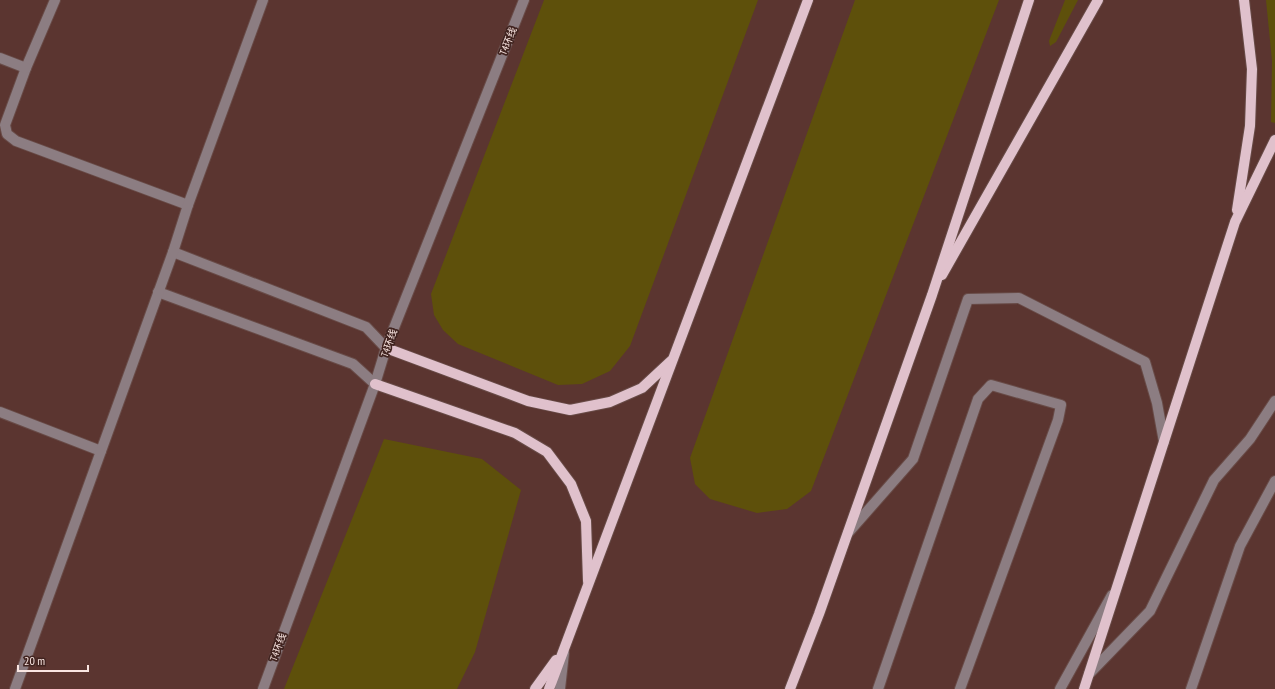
<svg xmlns="http://www.w3.org/2000/svg" width="1275" height="689" viewBox="0 0 1275 689" font-family="'PT Sans Narrow','Noto Sans SC',sans-serif">
  <style>
    .built { fill: #5b3530 }
    .green { fill: #5e500b }
    .lines { fill: none; stroke-linecap: round; stroke-linejoin: round }
    .minor-casing { stroke: #684b47; stroke-width: 12 }
    .major-casing { stroke: #684b47; stroke-width: 12 }
    .minor { stroke: #8c7d82; stroke-width: 10 }
    .major { stroke: #e0c1cc; stroke-width: 10 }
    .labels { text-anchor: middle; dominant-baseline: central; stroke-width: 3.5; stroke-linejoin: round; paint-order: stroke }
    .street-label { font-size: 10px; fill: #fae6e2; stroke: #412420 }
  </style>
  <rect width="100%" height="100%" fill="#4c2e2a"/>
  <rect class="built" x="0" y="0" width="1275" height="689"/>
  <g class="green">
    <path d="M544 0H758L630 346 610 371 582 384 558 385 458 344 443 330 434 315 431 294Z"/>
    <path d="M855 0H999L811 491 787 509 757 513 710 499 695 484 690 458Z"/>
    <path d="M1065 0H1078L1056 42 1050 46 1049 41Z"/>
    <path d="M1266 0H1275V123L1271 122 1272 61Z"/>
    <path d="M384 439 482 459 521 490 475 652 457 689H284Z"/>
  </g>
  <g class="lines">
    <g class="minor-casing">
      <g id="minor">
        <path d="M55 0 26 68 5 125 7 134 16 141 188 205"/>
        <path d="M0 58 26 68"/>
        <path d="M173 252 366 327 386 348"/>
        <path d="M158 292 353 364 375 384"/>
        <path d="M0 412 101 451"/>
        <path d="M848 533 913 459 968 299 1019 298 1145 362 1157 403 1164 442"/>
        <path d="M1089 674 1150 611 1214 480 1250 439 1275 401"/>
        <path d="M15 689 173 252 188 205 263 0"/>
        <path d="M263 689 375 384 386 348 524 0"/>
        <path d="M560 689 564 653"/>
        <path d="M878 689 978 399 991 385 1061 405 1058 420 960 689"/>
        <path d="M1060 689 1112 595"/>
        <path d="M1191 689 1240 546 1275 481"/>
      </g>
    </g>
    <g class="major-casing">
      <g id="major">
        <path d="M1237 210 1250 126 1252 69 1244 0"/>
        <path d="M942 275 1098 0"/>
        <path d="M386 348 528 401 570 410 610 402 642 388 671 361"/>
        <path d="M375 384 515 433 547 452 571 484 586 521 588 581"/>
        <path d="M535 689 556 660"/>
        <path d="M549 689 808 0"/>
        <path d="M790 689 819 614 932 295 1029 0"/>
        <path d="M1084 689 1235 222 1275 140"/>
      </g>
    </g>
    <use href="#minor" class="minor"/>
    <use href="#major" class="major"/>
  </g>
  <g class="labels">
    <g class="street-label">
      <text transform="translate(508 41) rotate(-68)">T4环线</text>
      <text transform="translate(389 343) rotate(-70)">T4环线</text>
      <text transform="translate(278 647) rotate(-70)">T4环线</text>
    </g>
  </g>
  <path d="M18 665v6h70v-6" fill="none" stroke="#fae6e2" stroke-width="2"/>
  <text x="24" y="665" font-size="12" fill="#fae6e2" stroke="#412420" stroke-width="3" paint-order="stroke">20 m</text>
</svg>
